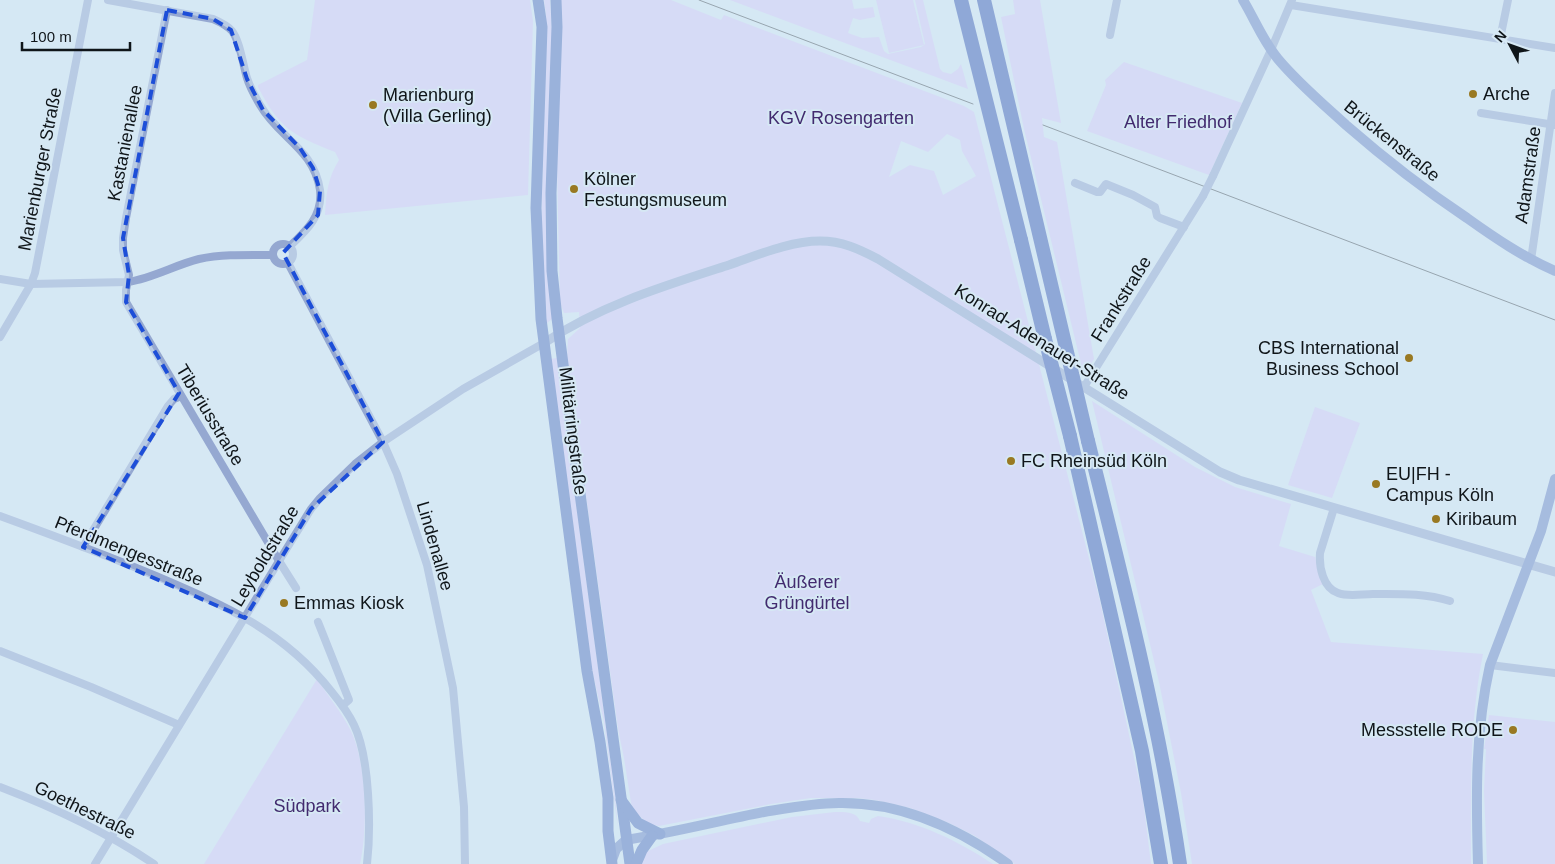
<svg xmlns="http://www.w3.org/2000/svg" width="1555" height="864" viewBox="0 0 1555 864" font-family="Helvetica,sans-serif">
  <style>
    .green { fill: #d7cdf8; fill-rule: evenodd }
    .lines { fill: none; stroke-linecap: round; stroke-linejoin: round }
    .minor { stroke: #95a8d1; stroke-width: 8 }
    .tertiary { stroke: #95a8d1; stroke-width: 9 }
    .secondary { stroke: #6e88c5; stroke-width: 10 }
    .primary { stroke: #5271bc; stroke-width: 11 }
    .motorway { stroke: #3b5cb3; stroke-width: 14 }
    .tram { stroke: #4b555b; stroke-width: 1 }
    .minor-bridge { stroke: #95a8d1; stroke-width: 8 }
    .motorway-bridge { stroke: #3b5cb3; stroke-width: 14 }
    .marked { fill: none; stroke: #1d4ed8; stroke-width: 4; stroke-dasharray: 10 6; stroke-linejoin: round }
    .poi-dot { fill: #997922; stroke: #d6e8f4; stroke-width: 2 }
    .labels { text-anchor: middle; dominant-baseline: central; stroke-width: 4; stroke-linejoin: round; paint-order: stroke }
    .poi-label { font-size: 18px; fill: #0f1519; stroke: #d6e8f4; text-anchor: start }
    .park-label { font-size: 18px; fill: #422b6f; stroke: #d6e8f4 }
    .street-label { font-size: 18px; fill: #0f1519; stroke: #d6e8f4 }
  </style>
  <rect width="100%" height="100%" fill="#d6e8f4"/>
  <g class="green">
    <path d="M315 0H530L533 21 528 195 325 215C326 194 328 177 339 160L335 152C292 135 280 129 258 87V85L307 60Z"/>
    <path d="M544 0H550L552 32V319L546 324 541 240 546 15Z"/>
    <path d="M560 0H671L721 20 724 15 964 106 974 112 1100 601 1143 799 1151 864H1015L975 836 949 823 910 808 875 800 858 798H811L771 804 659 826 648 824 632 809 624 758 618 729 567 357 568 339 580 328 579 312 564 313 560 303 557 168ZM947 134 960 140 962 151 976 176 943 195 934 171 910 165 889 177 901 141 928 152Z"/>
    <path d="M730 0H852L854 9 873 7 875 17 860 20 853 18 848 33 862 38 879 37 884 51 888 54 921 47 925 44 915 0H923L940 69 943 72 951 74 958 69 961 64 968 89Z"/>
    <path d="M876 0H913L924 45 889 53Z"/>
    <path d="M1013 0H1040L1061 123 1042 118 1044 137 1057 142 1094 359 1084 376 1024 129 1001 17 1015 14Z"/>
    <path d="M1124 62 1242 103 1209 175 1087 131 1106 85 1105 80Z"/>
    <path d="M557 358 615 795 618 829 604 722 591 666 550 359Z"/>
    <path d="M1092 401 1195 467 1235 487 1291 504 1279 546 1315 557 1323 584 1311 590 1331 642 1483 654C1469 723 1471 794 1471 864H1192L1181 793 1159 682Z"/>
    <path d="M1315 407 1360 423 1332 498 1288 485Z"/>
    <path d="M317 679C328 696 342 713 351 731 367 765 368 828 360 864H204Z"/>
    <path d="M1489 715 1555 722V864H1487L1484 791 1486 749H1484Z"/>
    <path d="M835 812C844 812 856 811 860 821L869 823 871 819 878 816C920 822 958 841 993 864H640L644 853 663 844 792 817Z"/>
  </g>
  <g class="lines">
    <g class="minor">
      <path d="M108 0 213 19C220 22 227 25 232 31 240 41 243 65 247 78 250 88 255 96 260 105 279 138 314 149 320 190 323 216 306 231 289 247"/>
      <path d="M1291 5 1555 48"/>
      <path d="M167 10 126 218 123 238V250L129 275 126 290V302L279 561 296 588"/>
      <path d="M1110 35 1117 0"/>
      <path d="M1500 39 1508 0"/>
      <path d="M1481 113 1555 125"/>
      <path d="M1213 176 1271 50 1292 0"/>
      <path d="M1075 183 1097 192H1100L1106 184 1133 195 1155 207 1157 216 1160 218 1184 227"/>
      <circle cx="283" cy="254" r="10"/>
      <path d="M1531 260 1555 93"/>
      <path d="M288 263 383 442 397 474 427 565 453 688 464 807 465 864"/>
      <path d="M0 279 31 284 128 282C153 278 175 265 199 259 223 254 248 255 273 255"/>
      <path d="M0 337 31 284 35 273 88 0"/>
      <path d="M1084 387 1203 196"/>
      <path d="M1334 508 1320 553C1319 567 1323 588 1338 593 1348 597 1362 594 1373 594 1400 594 1425 593 1450 601"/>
      <path d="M0 516C52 535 104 554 156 576 224 605 284 631 331 691 340 702 348 712 354 725 370 758 371 828 367 864"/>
      <path d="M83 547 168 406 174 399 181 396"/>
      <path d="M318 622 349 700 343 705"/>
      <path d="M0 651 91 687 179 725"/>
      <path d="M1490 665 1555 673"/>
      <path d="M0 787C55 808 105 831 154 864"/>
      <path d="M95 864 279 561 311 509 320 498 355 464 383 442 463 389 544 343"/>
    </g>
    <path class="tertiary" d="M544 343C601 305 664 286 729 265 758 255 790 241 820 241 842 241 859 249 878 259L1220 472 1239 480 1555 572"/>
    <g class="secondary">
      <path d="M1243 0C1255 20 1263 41 1278 59 1298 83 1323 104 1346 125 1385 159 1425 190 1467 218 1495 238 1523 257 1555 271"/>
      <path d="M612 860 616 849 626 840C672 833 718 821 764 812 788 808 814 803 839 803 902 802 958 828 1008 864"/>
      <path d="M1478 864C1476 797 1475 731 1490 665L1541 531 1555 479"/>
    </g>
    <g class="primary">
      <path d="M538 0 542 27 536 208 541 319 587 671 600 742 608 798V831L612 864"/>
      <path d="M556 0 557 27 551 193 552 271 557 318 574 449 630 864"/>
      <path d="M621 800 638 823 660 834"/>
      <path d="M636 864 642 850 652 836"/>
    </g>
    <g class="motorway">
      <path d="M1021 240 1045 339"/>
      <path d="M1070 436 1142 751 1161 864"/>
      <path d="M1088 441C1123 581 1159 721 1180 864"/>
    </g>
    <g class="tram">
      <path d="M699 0 973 104"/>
      <path d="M1043 125 1555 320"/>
    </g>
    <path class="minor-bridge" d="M1203 196 1213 176"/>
    <g class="motorway-bridge">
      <path d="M961 0 1021 240"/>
      <path d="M984 0 1088 441"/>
      <path d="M1045 339 1070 436"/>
    </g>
  </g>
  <path d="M0 0H1555V864H0ZM167 10 213 19 231 30 247 79 263 110 300 148 313 168 320 191 318 215 283 253 383 442 311 509 245 618 83 547 179 393 126 302 129 275 123 238Z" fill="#d6e8f4" fill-opacity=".55" fill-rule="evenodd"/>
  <path class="marked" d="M167 10 213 19 231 30 247 79 263 110 300 148 313 168 320 191 318 215 283 253 383 442 311 509 245 618 83 547 179 393 126 302 129 275 123 238Z"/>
  <g class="poi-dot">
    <circle cx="1473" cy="94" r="5"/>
    <circle cx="373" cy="105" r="5"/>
    <circle cx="574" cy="189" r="5"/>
    <circle cx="1409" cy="358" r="5"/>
    <circle cx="1011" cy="461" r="5"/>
    <circle cx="1376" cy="484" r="5"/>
    <circle cx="1436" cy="519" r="5"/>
    <circle cx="284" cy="603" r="5"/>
    <circle cx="1513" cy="730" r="5"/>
  </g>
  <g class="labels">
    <g class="poi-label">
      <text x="1483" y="94">Arche</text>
      <text x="383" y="95">Marienburg<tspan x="383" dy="21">(Villa Gerling)</tspan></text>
      <text x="584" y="179">Kölner<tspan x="584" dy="21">Festungsmuseum</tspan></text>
      <text x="1399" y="348" text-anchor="end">CBS International<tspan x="1399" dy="21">Business School</tspan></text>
      <text x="1021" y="461">FC Rheinsüd Köln</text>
      <text x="1386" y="474">EU|FH -<tspan x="1386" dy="21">Campus Köln</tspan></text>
      <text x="1446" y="519">Kiribaum</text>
      <text x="294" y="603">Emmas Kiosk</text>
      <text x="1503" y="730" text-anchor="end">Messstelle RODE</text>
    </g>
    <g class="park-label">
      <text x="841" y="118">KGV Rosengarten</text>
      <text x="1178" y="122">Alter Friedhof</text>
      <text x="807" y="582">Äußerer<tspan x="807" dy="21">Grüngürtel</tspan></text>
      <text x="307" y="806">Südpark</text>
    </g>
    <g class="street-label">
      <text transform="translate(1392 141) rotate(39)">Brückenstraße</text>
      <text transform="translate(125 143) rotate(-79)">Kastanienallee</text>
      <text transform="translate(40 169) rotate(-79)">Marienburger Straße</text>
      <text transform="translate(1528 175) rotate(-82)">Adamstraße</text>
      <text transform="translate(1121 299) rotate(-58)">Frankstraße</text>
      <text transform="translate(1042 342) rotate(32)">Konrad-Adenauer-Straße</text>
      <text transform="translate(210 415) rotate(59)">Tiberiusstraße</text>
      <text transform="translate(573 431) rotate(83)">Militärringstraße</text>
      <text transform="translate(435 546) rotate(74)">Lindenallee</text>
      <text transform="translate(129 551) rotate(22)">Pferdmengesstraße</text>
      <text transform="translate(265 556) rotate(-59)">Leyboldstraße</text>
      <text transform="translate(85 810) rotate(26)">Goethestraße</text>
    </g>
  </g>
  <g transform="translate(1510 45) rotate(311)" stroke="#d6e8f4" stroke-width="4" paint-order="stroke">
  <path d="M0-4L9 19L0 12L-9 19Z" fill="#0f1519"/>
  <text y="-8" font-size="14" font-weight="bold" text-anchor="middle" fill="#0f1519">N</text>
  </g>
  <path d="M22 42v8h108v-8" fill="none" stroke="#0f1519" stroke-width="2.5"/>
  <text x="30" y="42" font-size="15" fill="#0f1519" stroke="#d6e8f4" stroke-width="4" paint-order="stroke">100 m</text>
</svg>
